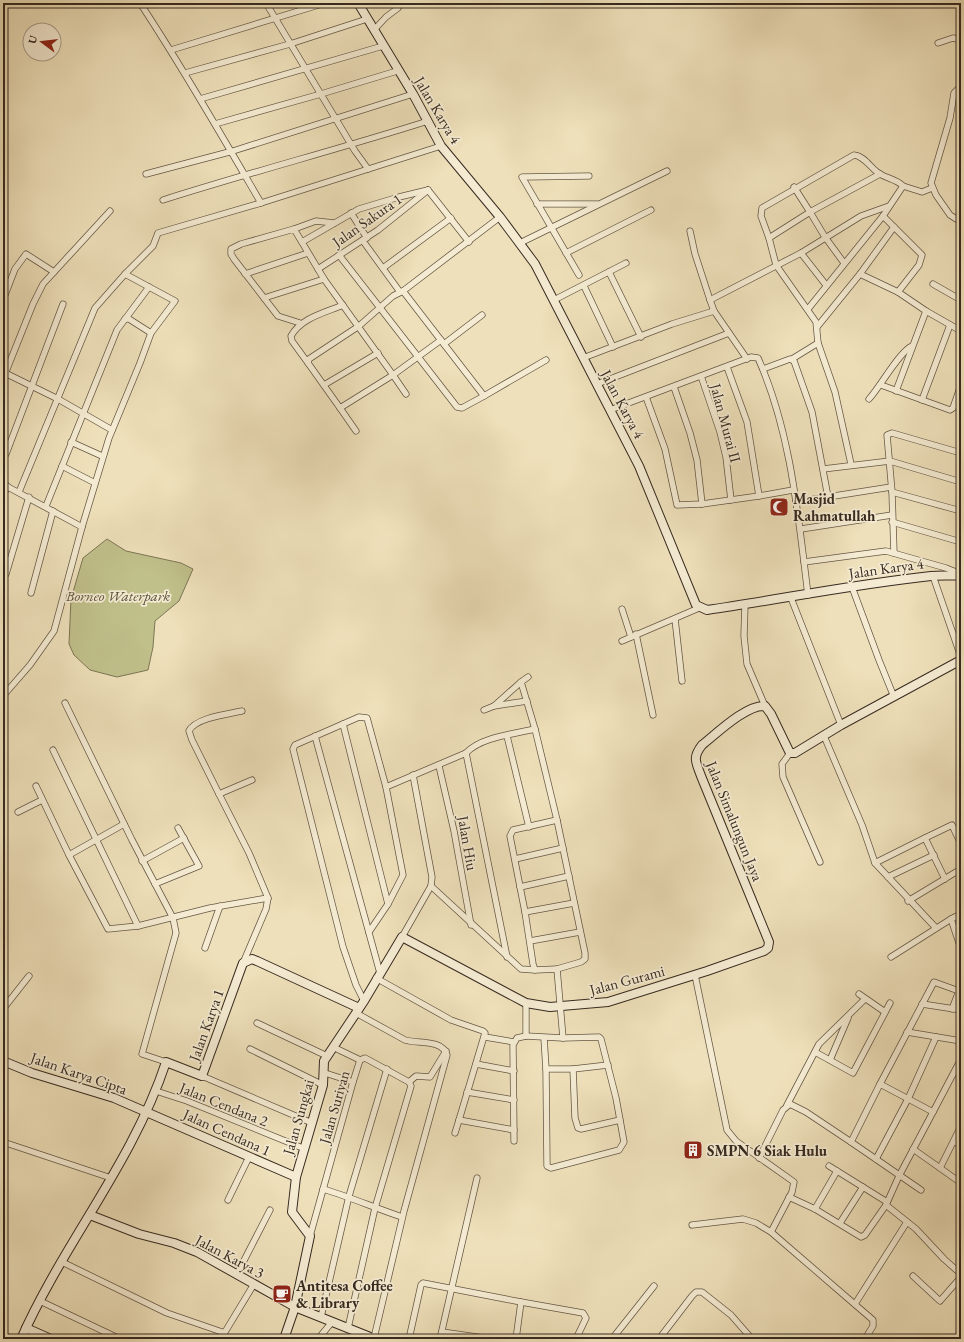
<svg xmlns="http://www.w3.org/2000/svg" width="964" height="1342" viewBox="0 0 964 1342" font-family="'EB Garamond',serif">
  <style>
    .park { fill: #c0c08b; stroke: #7c7556 }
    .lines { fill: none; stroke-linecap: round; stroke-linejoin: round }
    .street-casing { stroke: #655846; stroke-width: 7 }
    .secondary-casing { stroke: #372a20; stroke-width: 10 }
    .street { stroke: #f4ebd2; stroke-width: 5.5 }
    .secondary { stroke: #f4ebd2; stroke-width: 8 }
    .labels { text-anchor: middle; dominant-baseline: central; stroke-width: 3.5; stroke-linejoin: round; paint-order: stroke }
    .street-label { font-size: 15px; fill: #372a20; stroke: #f4ebd2 }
    .poi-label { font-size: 15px; font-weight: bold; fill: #372a20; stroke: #f4ebd2; text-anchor: start }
    .park-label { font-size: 15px; font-style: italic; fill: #59503b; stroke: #f4ebd2 }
  </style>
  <rect width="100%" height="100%" fill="#eee0ba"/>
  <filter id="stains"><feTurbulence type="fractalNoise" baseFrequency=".005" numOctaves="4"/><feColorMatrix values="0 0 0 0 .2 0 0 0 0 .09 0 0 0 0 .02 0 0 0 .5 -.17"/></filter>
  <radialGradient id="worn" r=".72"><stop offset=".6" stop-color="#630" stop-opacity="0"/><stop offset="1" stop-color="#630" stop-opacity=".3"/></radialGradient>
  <path class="park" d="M107 539 126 551 181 563 193 569 179 601 155 621 153 647 148 670 117 677 90 670 74 655 69 644 71 599 83 558Z"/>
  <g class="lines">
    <g class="street-casing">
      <g id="street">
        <path d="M140 3C183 68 222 136 261 203"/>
        <path d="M266 3 355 151 368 169"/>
        <path d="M374 30 386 17 398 8"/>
        <path d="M938 43 953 38 961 40"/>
        <path d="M171 50 325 3"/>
        <path d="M185 73 290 44 367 19"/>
        <path d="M961 86 954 93 950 118 931 183 936 195 950 215 961 222"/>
        <path d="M200 99 383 46"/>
        <path d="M215 124 321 94 397 71"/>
        <path d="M146 174 233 151 413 94"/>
        <path d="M903 186 922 192 932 188"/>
        <path d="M794 187 810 212 880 174"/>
        <path d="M428 190 469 242"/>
        <path d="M163 200C251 172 340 149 428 121"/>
        <path d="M537 204H597"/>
        <path d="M351 213 367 238"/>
        <path d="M883 216 922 255 919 265 898 292"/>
        <path d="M500 217 403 291 484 396 546 360"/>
        <path d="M294 229 316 221 334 223"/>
        <path d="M690 231 695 254 710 300"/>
        <path d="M769 238 761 216 762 208 854 155C865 156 871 169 880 174 888 179 896 179 903 186L883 216 808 309"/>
        <path d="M363 241 400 292"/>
        <path d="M302 242 359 209 399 197 428 190"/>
        <path d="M520 243 667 171"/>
        <path d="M566 253 651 210"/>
        <path d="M801 253 826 285"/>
        <path d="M339 255 457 407 462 408 484 396"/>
        <path d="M383 268 451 218"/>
        <path d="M318 269 378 230 428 190"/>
        <path d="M609 272 641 337"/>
        <path d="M245 274 308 253"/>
        <path d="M860 274 898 292 926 311"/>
        <path d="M579 275 522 177 589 176"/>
        <path d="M933 284 961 300"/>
        <path d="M584 286 613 347"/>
        <path d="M264 298 324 279"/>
        <path d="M3 300 15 269 26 254 54 272"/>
        <path d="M554 300 626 263"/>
        <path d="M125 319H129L151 333"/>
        <path d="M300 323 278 316 234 259 231 254V249L241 244 294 229 324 279 393 375 340 408 308 363 309 359 359 326 393 296 403 291"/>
        <path d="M817 327 860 274 894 227"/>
        <path d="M818 343 816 322 776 265 769 238 810 212 825 237 844 263"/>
        <path d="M444 344 482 315"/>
        <path d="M583 358 672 324 714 311"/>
        <path d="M747 359 714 311 710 300 801 253 861 216 889 206"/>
        <path d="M792 359 818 343 835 392 851 464"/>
        <path d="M308 363 292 341 291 336C301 318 324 313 343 305"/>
        <path d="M763 369 790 359 794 361 812 412 828 497"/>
        <path d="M3 372 58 399 112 430"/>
        <path d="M701 376 720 432 726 457 731 500"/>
        <path d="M3 379 33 304 43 284 110 211"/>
        <path d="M597 384 729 333"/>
        <path d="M324 385 378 353"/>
        <path d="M881 385 950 410 953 408 961 385"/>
        <path d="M674 387 690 433 697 460 702 504"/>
        <path d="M896 391 926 311 961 331"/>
        <path d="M406 394 393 375 441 340"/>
        <path d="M646 397 665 449 677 505 702 504 759 496 747 422 727 367"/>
        <path d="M869 399C880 387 900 351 912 346"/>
        <path d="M922 400 950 325"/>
        <path d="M340 408 356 431"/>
        <path d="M610 410 751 357 758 358C791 432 798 515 808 595"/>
        <path d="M71 442 102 456"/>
        <path d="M6 454 63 304"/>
        <path d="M62 466 95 483"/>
        <path d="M823 469 890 461 961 482"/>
        <path d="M3 482 8 487 82 527"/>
        <path d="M19 492 95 308 125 274 153 246 158 233 261 203 441 146"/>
        <path d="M892 492 961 511"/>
        <path d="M3 494 8 487"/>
        <path d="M759 496 793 490"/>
        <path d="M796 502 891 487"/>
        <path d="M46 506 117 330 149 287"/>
        <path d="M892 522 961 542"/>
        <path d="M801 529 892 515"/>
        <path d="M894 553 892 492 887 435 892 433 961 453"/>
        <path d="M804 562 886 551 946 568 961 574"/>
        <path d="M6 574 29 497"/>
        <path d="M933 576 961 657"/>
        <path d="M852 587 879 660 894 697"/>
        <path d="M31 593 53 511"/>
        <path d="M791 598 841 725"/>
        <path d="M745 604 744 636 747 664 765 706"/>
        <path d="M622 609 631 637"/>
        <path d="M675 619 682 681"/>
        <path d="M636 634 653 715"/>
        <path d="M622 641 699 608"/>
        <path d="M521 682 528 677"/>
        <path d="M3 696 30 665 54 631 82 527 109 438 140 363 151 333 175 301 125 274"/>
        <path d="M65 703 132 840 173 918 176 933 142 1054 166 1062"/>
        <path d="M494 706 527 701"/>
        <path d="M484 710 494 706 521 682 535 729"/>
        <path d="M343 724 388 904 369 932"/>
        <path d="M315 736 380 973"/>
        <path d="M507 736 529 827"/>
        <path d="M824 736 862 825 875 863 936 928"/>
        <path d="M53 750 138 926"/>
        <path d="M466 753C481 737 514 734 535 729L557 820 585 953V959L581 962 557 969"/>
        <path d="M790 753 782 764 783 777 820 862"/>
        <path d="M439 766 454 831 471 925"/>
        <path d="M252 780 219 794 249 853 268 898"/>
        <path d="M36 786 69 855 108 929 138 926 210 908 268 898 266 909 243 963"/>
        <path d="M386 787 466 753 507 957"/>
        <path d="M219 794 192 740 189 731C195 718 228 714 242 711"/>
        <path d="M18 812 42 800"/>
        <path d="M69 855 124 824"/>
        <path d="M515 859 563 848"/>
        <path d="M142 861 184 838"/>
        <path d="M875 863 925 838"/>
        <path d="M888 877 934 855"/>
        <path d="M945 879 925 838 952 825 961 844"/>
        <path d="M155 884 199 866 178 828"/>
        <path d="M431 886 521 969 535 970"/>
        <path d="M520 887 569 876"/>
        <path d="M908 901 961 869"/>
        <path d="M525 912 574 903"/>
        <path d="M961 914 951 919 961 949"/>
        <path d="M402 937 431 886 432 877 413 775"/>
        <path d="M530 941 580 932"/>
        <path d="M205 948 220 906"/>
        <path d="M891 957 951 919"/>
        <path d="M695 975 727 1130 736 1141 794 1182 792 1192 771 1232 873 1320V1326L865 1339"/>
        <path d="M376 978 451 1020 483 1031 485 1033 459 1120"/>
        <path d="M859 994 885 1012"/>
        <path d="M364 1001 356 985 343 947 293 749 295 745 359 717 367 718 386 787 403 875 388 904"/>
        <path d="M526 1003V1036L563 1038 557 969 535 970 533 964 525 912 510 836 513 830 557 820"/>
        <path d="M922 1004 961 1010"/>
        <path d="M3 1009 29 976"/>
        <path d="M356 1013 405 1040C418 1044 442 1039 447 1055L404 1211 374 1338"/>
        <path d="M257 1023 327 1056"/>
        <path d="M907 1032 961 1041"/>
        <path d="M485 1037 514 1042"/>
        <path d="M544 1038 546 1069 547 1166 551 1168 619 1150 624 1142 616 1098 601 1039 599 1037 563 1038"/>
        <path d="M333 1047 360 1060"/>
        <path d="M250 1049 323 1085"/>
        <path d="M815 1052 853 1073 890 1003"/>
        <path d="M830 1060 848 1018"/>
        <path d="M476 1064 514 1071"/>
        <path d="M546 1069H573L608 1065"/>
        <path d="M573 1069 575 1118 578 1128 581 1129 620 1120"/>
        <path d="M325 1073 353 1082"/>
        <path d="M202 1076 312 1123"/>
        <path d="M409 1082 416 1076 430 1077 446 1051"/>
        <path d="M880 1084 934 982 959 991 952 1009"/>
        <path d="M156 1091 187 1101 305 1149"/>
        <path d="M467 1092 514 1100"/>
        <path d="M787 1105 819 1044 865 999"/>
        <path d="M933 1112 961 1059"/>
        <path d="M455 1133 459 1120 514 1130"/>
        <path d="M514 1141 513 1045 517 1038 526 1036"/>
        <path d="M954 1141 961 1146"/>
        <path d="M3 1142 111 1178"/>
        <path d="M913 1149 940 1168 961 1126"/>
        <path d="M759 1158 783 1110 790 1104 806 1112 851 1142"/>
        <path d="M876 1159 908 1099 936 1037"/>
        <path d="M829 1166 887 1202"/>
        <path d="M940 1168 961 1183"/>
        <path d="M323 1189C350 1197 375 1208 402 1217"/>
        <path d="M921 1190 851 1142 880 1084 933 1112 899 1176 886 1205 916 1229 944 1259 961 1274"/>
        <path d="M789 1197 815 1209 861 1237 865 1235 886 1205"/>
        <path d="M228 1200 249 1157"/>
        <path d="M815 1209 837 1171"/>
        <path d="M840 1223 863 1187"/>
        <path d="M692 1225 743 1219 756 1223 771 1232"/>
        <path d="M310 1236 353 1082 360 1060 365 1058 409 1082 411 1086 375 1208 348 1328"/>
        <path d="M62 1262 167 1313 222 1332H225L254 1284"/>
        <path d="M237 1274 270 1210"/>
        <path d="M913 1276 940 1301 961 1277"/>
        <path d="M40 1301 120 1339"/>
        <path d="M855 1304 907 1222"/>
        <path d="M321 1317 349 1196 387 1069"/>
        <path d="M442 1332 491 1339"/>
        <path d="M3 1335 11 1339"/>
        <path d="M318 1339 332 1322"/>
        <path d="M352 1339 358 1332"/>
        <path d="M409 1339 421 1285 423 1283 521 1302"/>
        <path d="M440 1339 477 1178"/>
        <path d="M516 1339 521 1302 583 1313 586 1318 576 1339"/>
        <path d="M612 1339 654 1286"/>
        <path d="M659 1339 692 1296 696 1292H702L731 1315 752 1339"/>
      </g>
    </g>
    <g class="secondary-casing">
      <g id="secondary">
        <path d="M358 3 413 94 441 146 500 217 535 264 639 466 696 605 707 610C782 599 856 584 931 576 941 575 951 576 961 575"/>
        <path d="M3 4 5 3"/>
        <path d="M3 1061 32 1073 114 1098 296 1177"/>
        <path d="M90 1215 139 1234 174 1243 197 1252 295 1307 375 1339"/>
        <path d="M26 1328 51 1339"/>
        <path d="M21 1339C63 1244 133 1162 166 1062L202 1076 243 963 252 959 257 961 359 1008"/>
        <path d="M284 1339 295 1307 310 1236 292 1212 296 1177 323 1085 324 1061 364 1001 402 937 526 1003 550 1007 608 1002 707 971 764 951 768 948 769 942 701 776C696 762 692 758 702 745 716 734 747 704 765 706L771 714 788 749 790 753H795L841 725 961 660"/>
      </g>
    </g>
    <use href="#street" class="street"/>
    <use href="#secondary" class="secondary"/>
  </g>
  <defs>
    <g id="mosque-square" transform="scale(1)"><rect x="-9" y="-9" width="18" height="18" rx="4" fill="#8f2418" stroke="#f4ebd2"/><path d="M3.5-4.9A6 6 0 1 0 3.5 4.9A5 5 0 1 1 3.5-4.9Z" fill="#fff"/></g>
    <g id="building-square" transform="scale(1)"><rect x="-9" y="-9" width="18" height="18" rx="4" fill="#8f2418" stroke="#f4ebd2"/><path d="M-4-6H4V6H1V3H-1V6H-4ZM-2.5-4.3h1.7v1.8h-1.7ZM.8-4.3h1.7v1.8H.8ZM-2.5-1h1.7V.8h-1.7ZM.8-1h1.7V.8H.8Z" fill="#fff"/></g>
    <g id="cafe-square" transform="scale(1)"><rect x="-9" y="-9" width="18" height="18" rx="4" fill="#8f2418" stroke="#f4ebd2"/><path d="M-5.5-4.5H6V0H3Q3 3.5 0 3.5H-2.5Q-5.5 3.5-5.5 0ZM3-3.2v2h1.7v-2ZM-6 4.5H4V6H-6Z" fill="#fff"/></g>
  </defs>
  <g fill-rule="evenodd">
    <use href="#mosque-square" x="779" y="507"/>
    <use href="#building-square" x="693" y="1150"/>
    <use href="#cafe-square" x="282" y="1294"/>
  </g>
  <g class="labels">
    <g class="street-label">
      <text transform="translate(438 110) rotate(59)">Jalan Karya 4</text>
      <text transform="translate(367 220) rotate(-35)">Jalan Sakura 1</text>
      <text transform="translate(623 404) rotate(62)">Jalan Karya 4</text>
      <text transform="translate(726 423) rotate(75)">Jalan Murai II</text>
      <text transform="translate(886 568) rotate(-8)">Jalan Karya 4</text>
      <text transform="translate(735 821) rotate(68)">Jalan Simalungun Jaya</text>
      <text transform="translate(468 843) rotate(80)">Jalan Hiu</text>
      <text transform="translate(627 980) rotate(-15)">Jalan Gurami</text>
      <text transform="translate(206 1025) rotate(-70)">Jalan Karya 1</text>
      <text transform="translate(79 1073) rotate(19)">Jalan Karya Cipta</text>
      <text transform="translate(224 1104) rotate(22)">Jalan Cendana 2</text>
      <text transform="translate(334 1107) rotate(-74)">Jalan Suriyan</text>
      <text transform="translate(298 1117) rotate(-74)">Jalan Sungkai</text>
      <text transform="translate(227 1132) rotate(24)">Jalan Cendana 1</text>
      <text transform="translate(230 1256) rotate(28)">Jalan Karya 3</text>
    </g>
    <g class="poi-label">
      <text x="793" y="498">Masjid<tspan x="793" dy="17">Rahmatullah</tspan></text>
      <text x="707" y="1150">SMPN 6 Siak Hulu</text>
      <text x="296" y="1285">Antitesa Coffee<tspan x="296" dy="17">&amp; Library</tspan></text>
    </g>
    <g class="park-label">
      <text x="118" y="595">Borneo Waterpark</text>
    </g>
  </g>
  <rect width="964" height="1342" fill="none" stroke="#eee0ba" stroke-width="16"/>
  <rect x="4" y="4" width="956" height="1334" fill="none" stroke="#372a20" stroke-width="2"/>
  <rect x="8" y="8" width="948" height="1326" fill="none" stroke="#372a20"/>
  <g transform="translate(42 42) rotate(285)"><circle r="19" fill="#f4ebd2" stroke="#a89e8b"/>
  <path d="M0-3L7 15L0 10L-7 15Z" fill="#8f2418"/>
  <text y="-6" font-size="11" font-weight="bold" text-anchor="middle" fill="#372a20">U</text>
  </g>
  <rect width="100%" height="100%" filter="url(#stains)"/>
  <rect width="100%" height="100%" fill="url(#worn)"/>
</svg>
